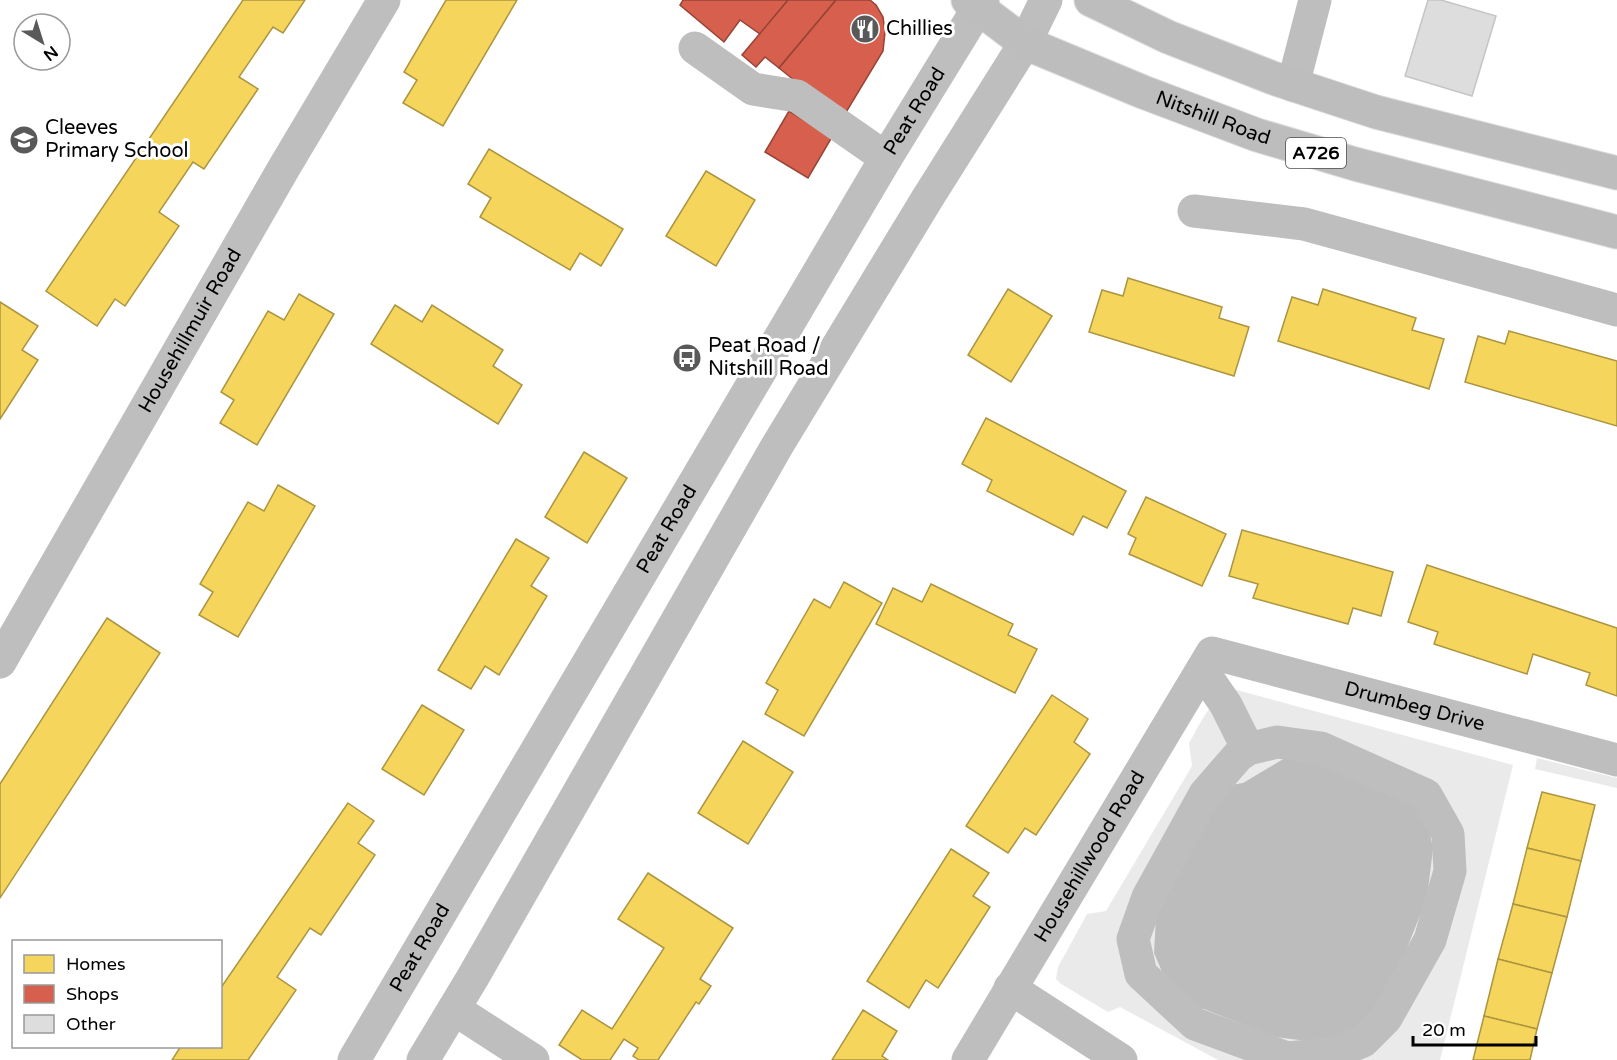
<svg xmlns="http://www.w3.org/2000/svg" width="1617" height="1060" viewBox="0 0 1617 1060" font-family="'Varela Round',sans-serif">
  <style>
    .grass { fill: #eaeaea }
    .water { fill: #bcbcbc }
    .homes { fill: #f6d55c; stroke: #ac9540; stroke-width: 1.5 }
    .shops { fill: #d6604d; stroke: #964336; stroke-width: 1.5 }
    .building { fill: #ddd; stroke: #c5c5c5; stroke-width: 1.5 }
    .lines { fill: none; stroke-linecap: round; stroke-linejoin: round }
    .major-casing { stroke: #dbdbdb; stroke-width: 35 }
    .minor { stroke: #bebebe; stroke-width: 33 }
    .major { stroke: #bdbdbd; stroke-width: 33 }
    .labels { text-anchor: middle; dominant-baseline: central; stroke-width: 6; stroke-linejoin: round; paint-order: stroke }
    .shield { fill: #fff; stroke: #4c4c4c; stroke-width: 1.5 }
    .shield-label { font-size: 18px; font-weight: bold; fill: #000 }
    .poi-label { font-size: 20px; fill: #000; stroke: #fff; text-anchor: start }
    .street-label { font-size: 20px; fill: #000; stroke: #fff }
  </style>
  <rect width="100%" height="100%" fill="#fff"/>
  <g class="grass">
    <path d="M1237 690 1513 765 1440 1060H1218L1120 1007 1108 1012 1061 984 1056 979 1058 967 1087 914 1106 911 1192 766 1189 743C1201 723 1212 694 1237 690Z"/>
    <path d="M1537 758 1617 778V788L1535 769Z"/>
  </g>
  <path class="water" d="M1305 756 1417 808 1428 823 1433 849 1427 898 1405 953 1379 1003 1357 1027 1323 1043 1275 1037 1196 1006 1166 981 1154 953 1156 918 1213 800 1231 785 1243 783 1285 758Z"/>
  <g class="homes">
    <path d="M243 0H305L283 33 273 27 239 77 258 89 204 169 193 162 159 212 179 226 125 306 115 299 97 326 46 291Z"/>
    <path d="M446 0H517L443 126 403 103 417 80 404 72Z"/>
    <path d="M489 149 623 229 601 266 580 253 570 270 480 217 491 198 468 184Z"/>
    <path d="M706 171 755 200 716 266 666 236Z"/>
    <path d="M1128 278 1222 307 1219 318 1249 327 1234 376 1089 332 1102 290 1123 296Z"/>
    <path d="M1008 289 1052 316 1011 382 968 355Z"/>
    <path d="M1323 289 1416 318 1412 330 1444 339 1429 389 1278 341 1292 297 1318 305Z"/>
    <path d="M299 294 334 314 257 445 220 423 234 400 221 392 268 311 284 320Z"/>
    <path d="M0 302 38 326 22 350 38 360 0 419Z"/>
    <path d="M395 305 422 322 432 305 503 350 493 366 522 385 498 424 371 344Z"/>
    <path d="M1509 331 1617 361V426L1465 382 1478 336 1505 344Z"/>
    <path d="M986 418 1126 491 1107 528 1083 516 1073 535 987 491 992 480 962 464Z"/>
    <path d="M584 452 627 478 587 543 545 517Z"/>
    <path d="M278 485 315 506 238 637 199 615 213 592 200 584 248 502 264 511Z"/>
    <path d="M1146 497 1226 534 1202 586 1129 554 1136 538 1128 534Z"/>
    <path d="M1242 530 1393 572 1381 616 1353 608 1348 624 1253 598 1258 584 1229 576Z"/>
    <path d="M516 539 549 558 531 586 547 596 499 675 485 666 471 689 438 670Z"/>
    <path d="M1427 565 1617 628V696L1586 685 1590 673 1533 654 1527 674 1434 644 1438 632 1408 622Z"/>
    <path d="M844 582 882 603 804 736 765 714 778 690 766 683 814 599 830 608Z"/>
    <path d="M931 584 1013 624 1008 635 1037 649 1015 693 876 624 893 588 922 602Z"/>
    <path d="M107 618 160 653 0 898V784Z"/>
    <path d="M1052 695 1088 719 1074 742 1090 754 1036 835 1025 828 1008 853 966 826Z"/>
    <path d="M422 705 464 730 424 795 382 769Z"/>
    <path d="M743 741 793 772 748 844 698 813Z"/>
    <path d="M1542 792 1595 805 1581 861 1527 848Z"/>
    <path d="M348 803 374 821 358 843 375 855 321 935 310 928 277 977 296 990 248 1060H172L181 1046H220V989Z"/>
    <path d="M1527 848 1581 861 1567 917 1513 904Z"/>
    <path d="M951 849 989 873 973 896 990 907 938 988 926 980 909 1008 867 981Z"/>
    <path d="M648 873 733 928 700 979 711 986 699 1004 696 1002 658 1060H639L633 1056 638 1048 624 1039 610 1060H582L559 1045 582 1010 612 1029 664 948 618 919Z"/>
    <path d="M1513 904 1567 917 1552 973 1498 959Z"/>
    <path d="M1498 959 1552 973 1537 1029 1484 1016Z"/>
    <path d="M863 1010 897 1031 882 1056 888 1060H832Z"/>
    <path d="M1484 1016 1537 1029 1530 1060H1473Z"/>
  </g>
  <g class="shops">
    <path d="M683 0H788L760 34 740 20 724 42 680 5Z"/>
    <path d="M788 0H836L779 68 765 57 756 67 742 55Z"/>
    <path d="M836 0H870L876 5 883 17 885 32 883 51 842 119 779 68Z"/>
    <path d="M789 111 832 137 808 178 765 152Z"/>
  </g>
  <path class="building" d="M1428 0H1441L1496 16 1472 96 1405 76Z"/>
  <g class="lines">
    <g class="major-casing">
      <g id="major">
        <path id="s4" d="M968 0 1025 43 1143 92 1257 135 1355 164 1617 232"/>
        <path d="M1091 0 1168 37 1273 78 1376 112 1617 173"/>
      </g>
    </g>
    <g class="minor">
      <path d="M695 48 753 89 797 96 886 158"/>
      <path d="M1293 85 1315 0"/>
      <path d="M1194 211 1304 224 1617 310"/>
      <path id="s1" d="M0 662 285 166 384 0"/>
      <path d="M1202 670 1226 705 1248 749 1277 742 1321 748 1426 795 1448 834 1450 871 1430 940 1386 1018 1363 1041 1332 1054 1287 1058 1195 1024 1141 974 1133 939 1148 897 1205 794 1238 756 1248 749"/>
      <path d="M1010 988 1121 1060"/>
      <path d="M454 1009 533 1060"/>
      <path id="s2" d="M354 1060 886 158 983 0"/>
      <path d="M423 1060 473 977 777 446 927 199 1025 43 1046 0"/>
      <path id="s3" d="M968 1060 1212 653 1617 760"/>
    </g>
    <use href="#major" class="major"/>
  </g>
  <defs>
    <g id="restaurant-disc" transform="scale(1.5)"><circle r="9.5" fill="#595959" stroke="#fff"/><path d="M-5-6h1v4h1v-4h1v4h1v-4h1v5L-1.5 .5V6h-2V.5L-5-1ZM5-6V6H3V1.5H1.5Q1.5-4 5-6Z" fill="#fff"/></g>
    <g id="school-disc" transform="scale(1.5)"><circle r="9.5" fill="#595959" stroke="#fff"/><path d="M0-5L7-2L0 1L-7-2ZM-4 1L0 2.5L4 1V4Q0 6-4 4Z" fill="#fff"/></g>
    <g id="bus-disc" transform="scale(1.5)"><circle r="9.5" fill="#595959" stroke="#fff"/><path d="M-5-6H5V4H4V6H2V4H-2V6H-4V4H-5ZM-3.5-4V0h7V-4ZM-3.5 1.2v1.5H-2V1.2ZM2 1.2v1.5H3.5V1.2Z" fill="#fff"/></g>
  </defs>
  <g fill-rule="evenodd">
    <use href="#restaurant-disc" x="865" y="29"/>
    <use href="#school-disc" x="24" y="140"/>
    <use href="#bus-disc" x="687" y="358"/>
  </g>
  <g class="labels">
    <rect class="shield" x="1286" y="138" width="60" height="30" rx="4.5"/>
    <g class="shield-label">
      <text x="1316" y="153">A726</text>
    </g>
    <g class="poi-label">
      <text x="886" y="29">Chillies</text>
      <text x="45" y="128">Cleeves<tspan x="45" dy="23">Primary School</tspan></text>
      <text x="708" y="346">Peat Road /<tspan x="708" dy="23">Nitshill Road</tspan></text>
    </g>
    <g class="street-label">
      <text stroke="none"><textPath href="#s2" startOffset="1102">Peat Road</textPath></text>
      <text stroke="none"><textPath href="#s4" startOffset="274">Nitshill Road</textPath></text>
      <text stroke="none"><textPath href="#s1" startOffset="382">Househillmuir Road</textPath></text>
      <text stroke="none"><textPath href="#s2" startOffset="616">Peat Road</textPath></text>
      <text stroke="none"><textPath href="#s3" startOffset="684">Drumbeg Drive</textPath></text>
      <text stroke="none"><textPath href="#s3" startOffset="237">Househillwood Road</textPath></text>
      <text stroke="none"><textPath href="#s2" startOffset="130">Peat Road</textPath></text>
    </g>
  </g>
  <rect x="12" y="940" width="210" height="108" fill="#ffffff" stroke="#999999" stroke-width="1.5"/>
  <rect x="24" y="955" width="30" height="18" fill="#f6d55c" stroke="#999999" stroke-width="1.5"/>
  <text x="66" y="970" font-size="18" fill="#000000">Homes</text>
  <rect x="24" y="985" width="30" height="18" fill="#d6604d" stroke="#999999" stroke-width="1.5"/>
  <text x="66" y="1000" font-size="18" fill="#000000">Shops</text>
  <rect x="24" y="1015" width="30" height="18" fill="#dddddd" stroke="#999999" stroke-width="1.5"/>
  <text x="66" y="1030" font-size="18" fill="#000000">Other</text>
  <g transform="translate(42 42) rotate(142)"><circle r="28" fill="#ffffff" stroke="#999999" stroke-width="1.5"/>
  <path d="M0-4.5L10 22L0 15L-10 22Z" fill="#595959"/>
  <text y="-9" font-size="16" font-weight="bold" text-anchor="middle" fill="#000000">N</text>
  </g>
  <path d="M1413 1036v9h123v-9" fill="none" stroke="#000000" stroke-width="3"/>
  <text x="1422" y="1036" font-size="18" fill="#000000" stroke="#ffffff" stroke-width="4.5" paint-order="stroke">20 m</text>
</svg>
